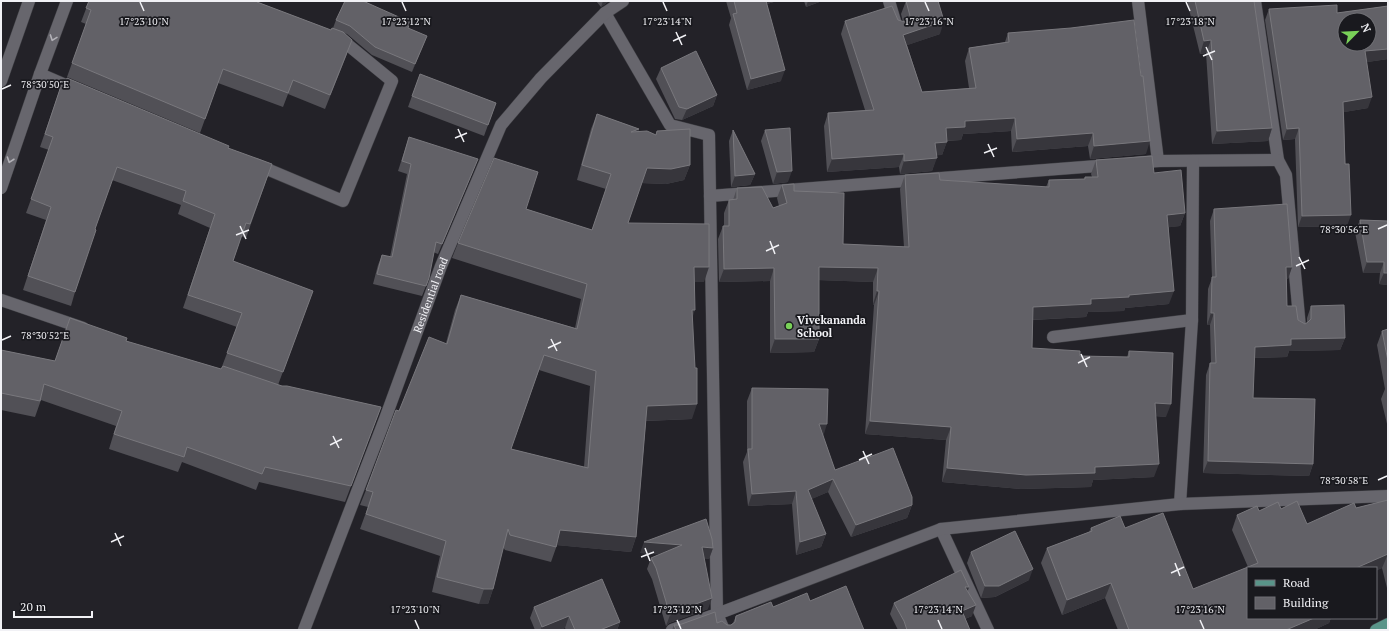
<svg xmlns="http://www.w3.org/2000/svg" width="1389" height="631" viewBox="0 0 1389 631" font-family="'PT Serif',serif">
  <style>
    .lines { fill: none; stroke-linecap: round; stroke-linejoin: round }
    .minor-casing { stroke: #3e3e43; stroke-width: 13 }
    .tertiary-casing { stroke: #3e3e43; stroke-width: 13 }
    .primary-casing { stroke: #3e3e43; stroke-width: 13 }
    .minor { stroke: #67666d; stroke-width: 12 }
    .tertiary { stroke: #67666d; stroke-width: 12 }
    .primary { stroke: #599489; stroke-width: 12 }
    .wall { fill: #515056; fill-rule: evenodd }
    .shaded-wall { fill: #37363c }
    .building { fill: #626167; stroke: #79787d; fill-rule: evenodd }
    .oneway { stroke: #b3b2b8 }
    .ticks { fill: none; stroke: #f1f1f5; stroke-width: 1.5 }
    .poi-dot { fill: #79d158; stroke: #19191e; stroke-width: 1.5 }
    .labels { text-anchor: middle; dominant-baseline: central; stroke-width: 3.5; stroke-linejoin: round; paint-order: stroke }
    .street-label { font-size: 11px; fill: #f1f1f5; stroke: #19191e }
    .poi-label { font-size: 11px; font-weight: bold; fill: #f1f1f5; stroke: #19191e; text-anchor: start }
    .ticks-label { font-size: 10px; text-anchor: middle; fill: #f1f1f5; stroke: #19191e; stroke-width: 3.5; stroke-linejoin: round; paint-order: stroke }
  </style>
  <rect width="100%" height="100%" fill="#232228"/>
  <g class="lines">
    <g class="minor-casing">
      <g id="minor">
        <path d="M889 1 895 21"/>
        <path d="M1138 1 1158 161"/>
        <path d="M1255 1 1278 160 1286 175 1300 328"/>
        <path d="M605 13 670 125 709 135 717 614 724 630"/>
        <path d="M40 74 77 90"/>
        <path d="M1136 163 1158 161 1278 160"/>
        <path d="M255 164 343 201 392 81 342 40 337 38"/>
        <path d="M710 196 1110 165"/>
        <path d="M1 300 83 328"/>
        <path d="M1053 337 1192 320"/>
        <path d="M1180 504 1192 320 1193 161"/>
        <path d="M941 529 988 630"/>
        <path id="s1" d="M304 630 385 419 441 266 501 125 541 78 605 13 623 1"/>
        <path d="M672 630 717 614 941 529 1180 504 1388 496"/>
      </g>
    </g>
    <g class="tertiary-casing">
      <g id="tertiary">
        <path d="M1 81 29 1"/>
        <path d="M1 188 40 74 67 1"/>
      </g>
    </g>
    <g class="primary-casing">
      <path id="primary" d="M1376 630 1388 624"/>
    </g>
    <use href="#minor" class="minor"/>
    <use href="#tertiary" class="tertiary"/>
    <use href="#primary" class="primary"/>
  </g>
  <g class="wall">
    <path d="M89 1 257 2 331 30 333 28 336 20 408 28 427 36 412 72 372 55 347 34 344 33 347 54 325 109 288 94 283 107 218 83 200 133 67 77 86 24 81 22Z"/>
    <path d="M596 1H609L601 7Z"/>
    <path d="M726 1H777L767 4 781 81 747 90 729 25 731 18Z"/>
    <path d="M804 1H822L806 7Z"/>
    <path d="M906 1 940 34 907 45 922 92 969 88 965 61 969 48 1005 42 1008 33 1146 154 1090 159 1088 146 1012 152 1011 131 963 134 961 140 947 141 942 155H937L932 171 900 174 899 167 827 172 824 126 828 113 865 110 841 34 845 21 903 22 901 14Z"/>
    <path d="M1187 1H1254L1272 128 1268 141 1212 144 1206 53 1200 54Z"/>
    <path d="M1388 6V59L1367 62 1368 108 1344 112 1347 226 1298 227 1295 139 1283 140 1265 20 1269 9 1337 13Z"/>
    <path d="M661 68 717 95 713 106 682 120 675 119 656 79Z"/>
    <path d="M420 74 496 103 484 136 408 107Z"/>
    <path d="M62 83 228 148 272 164 246 238 241 236 233 261 313 291 278 385 381 407 345 502 259 482 256 490 182 462 178 472 109 449 116 426 41 400 35 417 1 410V350L55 361 70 318 126 341 221 369 237 327 183 308 210 228 178 214 181 205 112 180 95 229 75 292 71 306 23 290 46 220 26 213 49 150 40 147Z"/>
    <path d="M597 114 639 129 638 132 690 165 684 180 666 184 641 183 628 223 704 282H695L692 319V419L646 421 636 537 631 552 557 545 551 562 505 550 503 547 493 589 488 604H479L432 592 440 556 360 529 368 507 360 505 366 490 399 411 446 343 455 310 461 295 575 328 581 299 452 258 458 243 526 209 592 230 606 189 577 180 591 129ZM539 370 590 386 584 467 511 449Z"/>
    <path d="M733 130 755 174 750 185 731 187 729 141Z"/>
    <path d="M765 130 788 182 773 184 761 141Z"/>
    <path d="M409 137 474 169 438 254 433 252 429 278 422 296 373 284 378 265 382 255 390 257 407 174 398 171Z"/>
    <path d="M1096 160 1154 173 1185 213 1180 226 1169 227V304L1125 308 1124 311 1088 312 1086 317 1033 320 1032 348 1080 356 1127 357 1129 351 1166 417 1156 416 1154 477 1093 480 1091 487 1021 489 942 482 946 440 865 434 874 305 873 304V282L819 280V339L814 352 770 353V281L719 282 718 239 723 226H724V213L729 200H733L737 188 773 208 779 206 777 198 782 185 794 191 843 244 904 247 900 189 905 175 940 180 1046 187 1049 180 1084 179 1085 177H1092L1091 174Z"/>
    <path d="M1214 209 1292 267 1288 279H1287V306L1298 320 1305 324 1307 323V318L1311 306 1345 338 1340 350 1289 351 1287 357 1254 358 1253 398 1313 464 1309 476 1203 473 1206 375 1210 363H1211L1210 325H1207L1208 289 1212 278 1210 221Z"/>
    <path d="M1360 220 1388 221V285L1379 284 1380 273H1363L1355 232Z"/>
    <path d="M1388 329V428L1381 399 1385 389 1377 345 1382 331Z"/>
    <path d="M752 388 823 436 835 470 912 505 907 518 851 537 828 492 811 499 826 534 821 547 796 555 792 504 748 506 743 462 747 452V401Z"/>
    <path d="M1388 500V588H1387L1382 568 1248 618H1331L1329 623 1314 630H1118L1105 598 1062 615 1041 563 1047 548 1089 532 1091 528H1125L1193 589 1248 567 1232 530 1237 515 1259 511 1281 509 1307 524 1356 508Z"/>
    <path d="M713 548 709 559 704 558 708 609 669 623 666 626 652 579 647 569 651 558 660 554 640 553Z"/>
    <path d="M971 552 1029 580 995 597 981 598 967 563Z"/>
    <path d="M969 587 968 591 972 616 965 619 970 630H898L890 614 894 603Z"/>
    <path d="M810 601 864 630H672L674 625 717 623 727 625H731L733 623 736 616 773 607Z"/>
    <path d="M534 607 620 622 617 630H566L565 628 559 630H535L530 618Z"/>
  </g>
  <g class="shaded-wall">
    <path d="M603 1H609L601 7Z"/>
    <path d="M762 1H777L760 6Z"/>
    <path d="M808 1H822L806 7Z"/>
    <path d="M944 21 940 34 899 48 903 35Z"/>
    <path d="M427 36 424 44 412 72 415 64Z"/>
    <path d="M1211 40 1206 53 1200 54 1204 41Z"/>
    <path d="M1388 49V59L1361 63 1365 51Z"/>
    <path d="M785 70 781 81 747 90 751 79Z"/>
    <path d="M717 95 713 106 682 120 687 109Z"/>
    <path d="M1372 97 1368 108 1339 113 1343 102Z"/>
    <path d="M1015 118 1011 131 963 134 961 140 941 141 946 128 965 121Z"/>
    <path d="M1272 128 1268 141 1212 144 1217 131Z"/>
    <path d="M1299 128 1295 139 1283 140 1287 129Z"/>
    <path d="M639 129 633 144 631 132Z"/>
    <path d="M1093 133 1088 146 1012 152 1017 139Z"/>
    <path d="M1150 141 1146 154 1090 159 1094 146Z"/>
    <path d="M947 142 942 155 930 156 935 143Z"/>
    <path d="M904 154 899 167 827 172 832 159Z"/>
    <path d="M937 158 932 171 900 174 904 161Z"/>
    <path d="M478 159 474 169 438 254 442 244Z"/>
    <path d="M690 165 684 180 666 184 641 183 647 168Z"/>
    <path d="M792 171 788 182 773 184 777 172Z"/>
    <path d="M755 174 750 185 731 187 735 176Z"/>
    <path d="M1185 213 1180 226 1163 228 1167 215Z"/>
    <path d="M1351 215 1347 226 1298 227 1302 216Z"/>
    <path d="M1367 262H1384L1380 273H1363Z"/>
    <path d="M694 267H709L704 282H689Z"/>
    <path d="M819 267 878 268 873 282 814 280Z"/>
    <path d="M1286 267H1292L1288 279H1282Z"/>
    <path d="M774 268 770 281 719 282 724 269Z"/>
    <path d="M1384 273H1388V285L1379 284Z"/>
    <path d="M877 291H879L874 305 873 304Z"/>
    <path d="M1174 291 1169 304 1125 308 1124 311 1088 312 1086 317 1028 320 1033 307 1091 299Z"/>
    <path d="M692 310H695L690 325Z"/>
    <path d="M1211 313H1214L1210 325H1207Z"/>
    <path d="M1345 338 1340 350 1289 351 1287 357 1250 358 1255 347 1291 339Z"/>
    <path d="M775 339H819L814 352 770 353Z"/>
    <path d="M1155 403 1171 404 1166 417 1151 416Z"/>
    <path d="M697 404 692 419 641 421 647 406Z"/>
    <path d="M870 421 951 427 946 440 865 434Z"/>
    <path d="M819 424H827L823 437Z"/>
    <path d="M1208 461 1313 464 1309 476 1203 473Z"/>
    <path d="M1159 464 1154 477 1093 480 1091 487 1021 489 942 482 947 468 1095 467Z"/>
    <path d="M833 479 828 492 803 503 808 490Z"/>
    <path d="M796 491 792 504 748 506 752 494Z"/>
    <path d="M912 505 907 518 851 537 856 525Z"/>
    <path d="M560 530 636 537 631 552 555 545Z"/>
    <path d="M826 534 821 547 796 555 800 542Z"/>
    <path d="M644 542 682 545 678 556 640 553Z"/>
    <path d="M702 547 713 548 709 559 698 558Z"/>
    <path d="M1388 554 1382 568 1376 571V568H1356Z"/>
    <path d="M1033 569 1029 580 995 597 981 598 985 586Z"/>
    <path d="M1111 583 1105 598 1062 615 1067 600Z"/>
    <path d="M965 587H969L965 598Z"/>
    <path d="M484 589H493L488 604H479Z"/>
    <path d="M712 598 708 609 669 623 666 626 670 615 674 612Z"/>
    <path d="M976 605 972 616 958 622 962 611Z"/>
    <path d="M569 616 565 628 559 630H540L542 627Z"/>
    <path d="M1314 618H1331L1329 623 1314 630H1286Z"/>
    <path d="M620 622 617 630H600Z"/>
  </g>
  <g class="building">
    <path d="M89 1H257V2L331 30 332 28 343 32 352 40 330 95 293 80 288 93 223 69 205 119 72 63 91 10 86 8Z"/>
    <path d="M345 1H363L410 22 408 28 427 36 415 64 375 47 350 26 336 20Z"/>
    <path d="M734 1H766L785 70 751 79 733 14 737 13Z"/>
    <path d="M906 1H938L944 21 903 35 922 92 976 88 969 48 1009 42 1008 33 1071 28 1134 20 1141 76H1143L1150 141 1094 146 1093 133 1017 139 1015 118 965 121V127L946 128 947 142 935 143 937 158 904 161V154L832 159 828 113 874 110 845 21 892 6 898 20 905 22 908 20 910 16Z"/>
    <path d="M1195 1H1254L1272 128 1217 131 1211 40 1204 41Z"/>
    <path d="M1337 5V13L1388 6V49L1365 51 1372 97 1343 102 1345 164H1349L1351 215 1302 216 1299 128 1287 129 1269 9ZM1345 20H1369V44H1345Z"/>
    <path d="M696 51 717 95 687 109 679 107 661 68Z"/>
    <path d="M420 74 496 103 488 125 412 96Z"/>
    <path d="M67 78 229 146 228 148 272 164 250 224 246 223 233 261 313 291 283 372 227 353 242 313 188 295 215 214 183 201 186 191 117 167 95 229 96 230 75 292 28 276 51 207 31 199 53 137 45 134 62 83 65 84Z"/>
    <path d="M597 114 639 129 631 132 647 131 656 135 657 131 690 129V165L671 169 647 168 628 223 709 224V267H694L695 310H692L695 368H697V404L647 406 636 537 560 530 556 547 510 535 508 529 493 589H484L437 577 446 541 366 514 373 492 366 490 396 410 399 411 429 337 447 344 461 295 577 329 587 284 458 243 494 158 538 172 526 209 592 230 611 174 582 165ZM544 355 596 371 588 468 511 449Z"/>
    <path d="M790 128 792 171 777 172 765 130Z"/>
    <path d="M733 130 755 174 735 176Z"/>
    <path d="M409 137 478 159 442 244 436 242 429 278 426 286 377 274 382 255 392 257 411 164 402 161Z"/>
    <path d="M1152 156 1154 173 1181 170 1185 213 1167 215 1174 291 1129 295V297L1091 299V304L1033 307 1032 348 1080 351V356L1129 357V351L1173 353 1171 404 1155 403 1159 464 1095 467V473L1026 475 947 468 951 427 870 421 879 291H877L878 268 819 267V339H775L774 268 724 269 723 226H729V200L737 199V188L762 187 773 208 787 203 782 185 794 184V191L844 193 843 244 909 247 905 175 939 173 940 180 1049 187V180L1085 179V177H1098L1096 160Z"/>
    <path d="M1287 204 1292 267H1286L1287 306H1296L1298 320 1305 324 1308 322 1311 319V306L1344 305 1345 338 1291 339V345L1255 347 1253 398 1315 399 1313 464 1208 461 1210 363H1216L1214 313H1211L1212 277H1216L1214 209Z"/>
    <path d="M1360 220 1388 221V273H1384V262H1367Z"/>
    <path d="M70 318 127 338 126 341 221 369 223 366 282 386H287L381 407 351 486 265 467 262 474 187 447 184 457 114 434 122 411 44 384 40 401 1 393V350L55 361Z"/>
    <path d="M1388 329V361L1382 331Z"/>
    <path d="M752 388 828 389 827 424H819L835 470 893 448 912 497V505L856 525 833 479 808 490 826 534 800 542 796 491 752 494 748 449H752Z"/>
    <path d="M1388 500V555V554L1356 568H1248V618H1314L1286 630H1129L1111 583 1067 600 1047 548 1092 531 1091 528 1120 516 1125 528 1163 513 1193 589 1258 563 1237 515 1257 506 1259 511 1278 502 1281 509 1297 501 1307 524 1354 503 1356 508Z"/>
    <path d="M706 519 712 539 713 548 702 547 712 598 674 612 670 615 656 568 651 558 682 545 644 542Z"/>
    <path d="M1015 531 1033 569 999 586H985L971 552Z"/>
    <path d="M961 570 969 587H965L976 605 962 611 970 630H907L904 621 894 603Z"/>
    <path d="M602 579 620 622 600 630H575L569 616 542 627 534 607Z"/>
    <path d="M846 586 864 630H676L674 625H679L715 612 717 623 722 621 727 625H731L735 622 736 616 771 602 773 607 807 593 810 601Z"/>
  </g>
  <defs><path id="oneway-chevron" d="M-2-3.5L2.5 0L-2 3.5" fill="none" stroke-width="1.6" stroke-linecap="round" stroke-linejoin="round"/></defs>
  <g class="oneway">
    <use href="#oneway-chevron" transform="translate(53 38) rotate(110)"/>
    <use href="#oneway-chevron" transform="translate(10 160) rotate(109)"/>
  </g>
  <path class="ticks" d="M140 2 144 11M402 2 406 11M663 2 667 11M925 2 929 11M1186 2 1190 11M676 32 682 45M673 41 686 35M1206 47 1212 60M1203 56 1215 51M2 89 11 85M458 129 464 142M455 138 467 133M988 144 994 157M984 153 997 148M240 226 246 239M1378 229 1387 225M236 235 249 230M770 241 775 254M766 251 779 245M1299 257 1305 269M1296 266 1309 260M551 339 557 351M2 340 11 336M548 348 561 342M1081 354 1087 367M1078 363 1090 357M333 436 339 448M330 445 342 439M863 451 869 464M859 460 872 454M1378 480 1387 476M115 533 121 546M111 542 124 536M645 548 650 561M641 557 654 552M1175 563 1180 576M1171 573 1184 567M415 620 419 629M677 620 681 629M938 620 942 629M1200 620 1204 629"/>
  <circle class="poi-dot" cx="789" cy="326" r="4"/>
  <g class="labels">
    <g class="street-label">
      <text stroke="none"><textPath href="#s1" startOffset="358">Residential road</textPath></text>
    </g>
    <g class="poi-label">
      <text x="797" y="320">Vivekananda<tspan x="797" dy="13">School</tspan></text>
    </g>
  </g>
  <g class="ticks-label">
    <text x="929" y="25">17°23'16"N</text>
    <text x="1190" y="25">17°23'18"N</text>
    <text x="144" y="25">17°23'10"N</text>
    <text x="406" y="25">17°23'12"N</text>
    <text x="667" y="25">17°23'14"N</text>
    <text x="45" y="88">78°30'50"E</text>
    <text x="1344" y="233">78°30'56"E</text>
    <text x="45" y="339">78°30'52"E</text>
    <text x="1344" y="484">78°30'58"E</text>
    <text x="415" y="613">17°23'10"N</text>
    <text x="677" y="613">17°23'12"N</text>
    <text x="938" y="613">17°23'14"N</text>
    <text x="1200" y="613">17°23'16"N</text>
  </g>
  <rect width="1389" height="631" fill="none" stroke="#f1f1f5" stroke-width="4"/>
  <rect x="1247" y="567" width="130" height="52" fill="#19191e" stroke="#6f6f74"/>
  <rect x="1255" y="580" width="20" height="6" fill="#599489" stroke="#6f6f74"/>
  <text x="1283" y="587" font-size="12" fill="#f1f1f5">Road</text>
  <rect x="1255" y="597" width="20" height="12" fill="#626167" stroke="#6f6f74"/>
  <text x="1283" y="607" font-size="12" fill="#f1f1f5">Building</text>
  <g transform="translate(1357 32) rotate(66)"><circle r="19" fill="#19191e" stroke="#6f6f74"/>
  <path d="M0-3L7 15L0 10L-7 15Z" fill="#79d158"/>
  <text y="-6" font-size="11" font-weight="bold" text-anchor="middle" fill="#f1f1f5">N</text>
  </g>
  <path d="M14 611v6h78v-6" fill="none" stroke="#f1f1f5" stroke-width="2"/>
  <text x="20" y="611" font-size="12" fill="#f1f1f5" stroke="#19191e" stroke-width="3" paint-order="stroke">20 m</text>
</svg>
